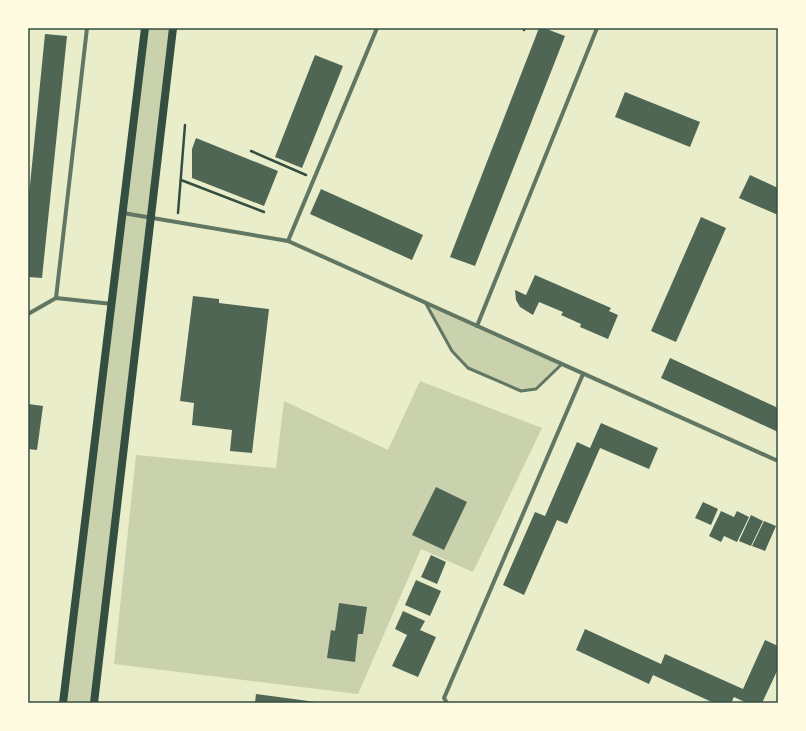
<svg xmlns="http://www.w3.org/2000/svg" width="806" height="731" viewBox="0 0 806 731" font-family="Inter,sans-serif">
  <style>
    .green { fill: #cad2ad }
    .building { fill: #4f6655 }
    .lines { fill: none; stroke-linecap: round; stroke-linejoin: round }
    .path { stroke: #344e41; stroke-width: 2.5 }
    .service { stroke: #617663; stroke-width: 3 }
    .minor { stroke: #617663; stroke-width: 4 }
    .secondary { stroke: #344e41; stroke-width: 8 }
    .neatline { fill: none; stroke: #344e41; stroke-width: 1.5 }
  </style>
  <rect width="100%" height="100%" fill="#e9edc9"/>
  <g class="green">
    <path d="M145 28H173L94 703H63Z"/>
    <path d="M425 302 562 364 536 389 521 391 468 368 452 351Z"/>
    <path d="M420 381 542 428 473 572 421 549 358 694 114 664 136 455 276 468 284 401 388 450Z"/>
  </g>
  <g class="building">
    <path d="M539 28H544L565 36 475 266 450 257Z"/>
    <path d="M45 34 67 36 42 278 28 277V205Z"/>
    <path d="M315 55 343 66 302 168 275 157Z"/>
    <path d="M625 92 700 122 690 147 615 117Z"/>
    <path d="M196 138 278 171 264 206 192 178V149Z"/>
    <path d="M750 175 778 188V215L739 198Z"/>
    <path d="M321 189 423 235 412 260 310 214Z"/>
    <path d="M701 217 726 228 676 342 651 331Z"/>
    <path d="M535 275 611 308 609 311 618 315 608 339 580 327 581 324 561 315 563 312 539 302 533 315 520 307 516 300 515 290 526 295Z"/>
    <path d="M193 296 219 299V303L269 309 252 453 230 451 232 430 192 425 194 403 180 401Z"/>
    <path d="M670 358 778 408V432L661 378Z"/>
    <path d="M28 404 43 406 37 450 28 449Z"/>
    <path d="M601 423 658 448 649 469 600 448 567 524 557 520 524 595 503 585 535 512 545 516 577 442 590 448Z"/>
    <path d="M436 487 467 502 444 550 412 535Z"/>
    <path d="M703 502 718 509 711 525 695 518Z"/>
    <path d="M721 511 734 517 737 511 749 517 737 542 724 536 721 542 709 536Z"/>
    <path d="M751 515 763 521 751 546 739 541Z"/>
    <path d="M764 521 776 526 765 551 752 546Z"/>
    <path d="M431 555 446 562 437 584 421 577Z"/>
    <path d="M416 580 441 591 430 616 405 605Z"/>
    <path d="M339 603 367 607 363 634H358L355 662 327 658 331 630 335 631Z"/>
    <path d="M403 611 425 621 420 630 436 637 418 677 392 666 407 635 395 629Z"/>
    <path d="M585 629 661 664 665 654 743 689 765 640 778 646V669L762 703H747L734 697 731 703H714L653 675 649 684 576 650Z"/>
    <path d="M256 694 316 702V703H255Z"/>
  </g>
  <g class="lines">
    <g class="path">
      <path d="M524 30V28"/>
      <path d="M251 151 306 175"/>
      <path d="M181 180 264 212"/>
      <path d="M178 213 185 125"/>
    </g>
    <path class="service" d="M425 302 452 351 468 368 521 391 536 389 562 364"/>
    <g class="minor">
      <path d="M123 213 288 241 778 461"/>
      <path d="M288 241 377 28"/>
      <path d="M56 298 87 28"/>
      <path d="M28 314 56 298 112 304"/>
      <path d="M477 326 597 28"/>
      <path d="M447 703 444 698 583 374"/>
    </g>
    <g class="secondary">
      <path d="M63 703 145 28"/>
      <path d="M94 703 173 28"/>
    </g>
  </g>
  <rect width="806" height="731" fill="none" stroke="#fefae0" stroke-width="58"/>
  <rect x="29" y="29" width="748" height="673" class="neatline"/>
</svg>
